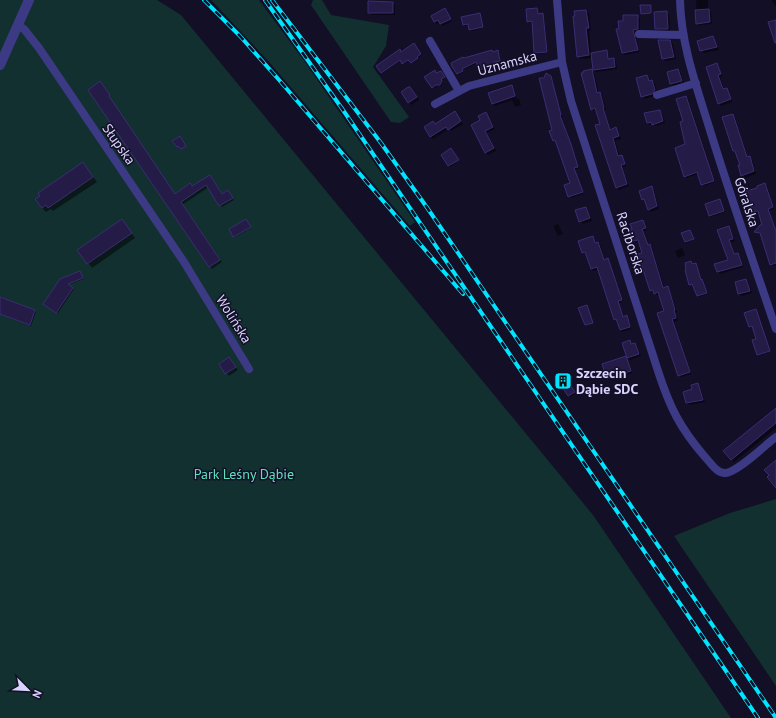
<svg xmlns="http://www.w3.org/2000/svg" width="776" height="718" viewBox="0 0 776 718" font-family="'PT Sans',sans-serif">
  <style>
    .green { fill: #12302f }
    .shadow { fill: #0007 }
    .building { fill: #241b47; stroke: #3b2d73 }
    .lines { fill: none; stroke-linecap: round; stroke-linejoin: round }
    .minor { stroke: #3d3a85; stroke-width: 8 }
    .tertiary { stroke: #3d3a85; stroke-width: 10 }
    .rail-casing { stroke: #00e5ff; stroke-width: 4 }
    .rail { stroke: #130f26; stroke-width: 2.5; stroke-dasharray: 8; stroke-linecap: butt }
    .labels { text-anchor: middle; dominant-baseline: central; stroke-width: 3; stroke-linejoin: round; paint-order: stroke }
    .street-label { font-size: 14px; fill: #d9d4ff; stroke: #130f26 }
    .poi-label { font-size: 14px; font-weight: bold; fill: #d9d4ff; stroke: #130f26; text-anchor: start }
    .park-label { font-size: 14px; fill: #5fe0c0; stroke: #130f26 }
  </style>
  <rect width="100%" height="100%" fill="#130f26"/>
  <g class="green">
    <path d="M0 0H157L181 15 593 515 731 718H0Z"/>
    <path d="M211 0H259L305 62 415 222 410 226 269 62Z"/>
    <path d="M313 0H322L331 15 389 25 386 46 373 67 409 117 400 123 391 122 311 5Z"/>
    <path d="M776 499V686L674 536 730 513Z"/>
  </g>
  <g class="shadow">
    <path d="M696 0H708V10L711 12 712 24 699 25 697 23Z"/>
    <path d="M772 0H776V6L773 3Z"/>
    <path d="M392 3 395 5V15H372L369 12Z"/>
    <path d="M650 6 652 14 642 13Z"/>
    <path d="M445 9 452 21 443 26 440 23 437 24 432 16Z"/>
    <path d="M537 9 539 15 542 14 544 16 548 53 537 54 535 53 533 23H530L528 21Z"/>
    <path d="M586 11 589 13 591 30 589 31 591 54 607 52 608 54 609 60 614 59 616 61 617 69 596 72 594 70 592 58 581 59 578 56Z"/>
    <path d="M667 12 669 15 670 31H658L656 28Z"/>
    <path d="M480 15 483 28 471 31 469 25 464 26 463 25Z"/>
    <path d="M638 16 640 18V31L635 32 639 52 625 55 623 53 620 30Z"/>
    <path d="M713 37 715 40 719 50 704 53 701 50Z"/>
    <path d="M670 41 673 44 676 59 666 61 663 58Z"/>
    <path d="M415 45 422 55 412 63 410 60 404 64 401 60 382 73 377 66Z"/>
    <path d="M492 51 494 52 497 51 499 53 501 62 495 64 496 67 494 69 481 71 478 63 463 70V72L459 75 452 66Z"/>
    <path d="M717 65 719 67 722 76 720 77 724 89H727L729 91 732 102 721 106 719 103Z"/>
    <path d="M592 70 594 72 599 94 602 95 606 110H604L611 130 616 129 618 131 621 139 615 141 620 156H621L623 158 626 166 622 167 629 186 619 190 617 188 597 126 601 125 596 110 594 111 591 109Z"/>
    <path d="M678 70 680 72 684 83 674 86 671 84 668 73Z"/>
    <path d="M442 73 445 78 441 80 443 83 441 86H438L434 88 433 87 436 74Z"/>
    <path d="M550 76 552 78 562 117H560L572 146 579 168 575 170 583 194 571 198 569 196 571 183 556 141 554 140Z"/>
    <path d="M647 76 651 82 652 81 655 84 657 93 654 96 645 99 642 96Z"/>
    <path d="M102 85 111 98 110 99 175 195 212 178 223 195 228 192 234 200 222 207 209 187 182 205 222 262 212 269 89 90Z"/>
    <path d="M511 86 513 88 516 98 519 99 521 105 515 107 512 100 495 106 493 104Z"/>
    <path d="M410 88 419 100 411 105 402 93Z"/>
    <path d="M686 97 688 99 715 182 704 186 698 174 686 178 685 176 686 145 684 122Z"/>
    <path d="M659 111 662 113 665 123 655 126 653 124 650 125 648 122Z"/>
    <path d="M486 113 495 129 487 133 496 151 488 155 486 152 481 121Z"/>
    <path d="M457 115 463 124 451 131 449 129 433 139 425 127 436 125Z"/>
    <path d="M732 115 735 117 748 158 752 160 756 174 745 178 742 175 741 166 736 153 734 151Z"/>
    <path d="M452 150 459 161 450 167 442 155Z"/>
    <path d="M83 163 97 182 53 211 51 209 46 212 42 208Z"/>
    <path d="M765 184 767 186 774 209 769 210 776 230V265L773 266 771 264 761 234 756 232 764 225 759 212 756 213 754 211 759 188Z"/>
    <path d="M652 188 654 190 659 209 651 212 648 209 646 202 642 200Z"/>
    <path d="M720 200 725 212 711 217 706 205Z"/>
    <path d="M586 208 588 210 592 221 583 224 580 221Z"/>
    <path d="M122 220 135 238 92 268 78 250Z"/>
    <path d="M247 221 251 228 235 237 234 236Z"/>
    <path d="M643 221 645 223 647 230 644 231 649 245 652 247 664 288 667 287 669 289 677 312 675 313 678 320 674 322 691 374 681 377 679 375 665 312 660 295H657L651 291 639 255 643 254 639 242 637 243 634 241Z"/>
    <path d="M558 224 563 234 558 236 553 226Z"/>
    <path d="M729 227 735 241 730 242 735 255 738 254 740 256 743 267 720 274 715 265 729 260Z"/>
    <path d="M690 231 694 240 686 243 685 242Z"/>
    <path d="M593 237 596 243H598L600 244 605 261 608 260 609 261 623 301 619 303 623 317 626 316 628 318 631 329 622 332 620 330 615 319 599 269 593 271 592 269 587 254H584L583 253Z"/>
    <path d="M682 248 685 255 678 258 675 251Z"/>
    <path d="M691 262 692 265H696L701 281 703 282 708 294 699 297 694 284H690Z"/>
    <path d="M80 272 84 279 68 285 74 289 58 313 45 305Z"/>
    <path d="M745 280 748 282 752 293 742 296 739 294 736 283Z"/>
    <path d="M0 298 35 311 36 312 31 326 0 314Z"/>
    <path d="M756 310 770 352 759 355 757 340 753 327H750Z"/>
    <path d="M629 341 632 345 635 344 637 346 641 356 630 360 627 358Z"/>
    <path d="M626 357 632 373 610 380 608 378Z"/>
    <path d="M229 358 238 370 229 376 220 364Z"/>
    <path d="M566 379 575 394 570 397 560 382Z"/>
    <path d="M697 384 700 387 705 402 690 405 687 403Z"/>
    <path d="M776 409V428L734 462 725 451Z"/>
  </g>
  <g class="building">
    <path d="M368 1 393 2V13H368Z"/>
    <path d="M640 5H651V13L641 14Z"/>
    <path d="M445 8 451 19 440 24 438 20 434 22 431 16Z"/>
    <path d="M537 8 538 14 543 13 547 52 534 53 532 21 527 22 526 9Z"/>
    <path d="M709 9 710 22 696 24 695 10Z"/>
    <path d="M586 10 589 28H586L589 55 577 57 573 16H575L574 11Z"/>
    <path d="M667 11 668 29H655L654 12Z"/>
    <path d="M480 13 483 27 469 30 468 24 463 25 461 17Z"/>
    <path d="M623 15H638V29L633 30 638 50 622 53 616 29H619L618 21H623Z"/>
    <path d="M776 20V43H775L768 22Z"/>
    <path d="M713 36 717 47 700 51 697 41Z"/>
    <path d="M658 40H670L674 57 662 59Z"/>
    <path d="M414 43 421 54 417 57 418 58 411 63 408 60 402 64 400 60 381 73 376 66 400 49 401 52Z"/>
    <path d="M492 50 493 52 498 50 500 61 494 62 495 66 492 68H486L479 70 476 62 462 69 463 71 457 74 451 65H452L451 63 463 57 464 58Z"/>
    <path d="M607 50 608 59 614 58 615 67 593 70 591 53Z"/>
    <path d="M717 63 721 74 718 75 723 89 727 88 731 99 718 104 706 67Z"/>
    <path d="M592 69 597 93 600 92 604 108H603L610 130 616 127 619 136 613 138 618 156 622 155 625 164 621 165 627 184 616 188 595 125 600 124 595 108 591 110 581 73H583V71Z"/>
    <path d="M678 69 682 81 670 84 667 72Z"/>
    <path d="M435 70 436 73 441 71 445 77 441 79 442 81 440 85H436L432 88 424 77Z"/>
    <path d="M546 73 551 76 561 115 560 116 571 144 578 167 574 168 583 192 568 197 564 185 570 183 555 140 553 141 549 131 552 130 539 78H544Z"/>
    <path d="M647 75 649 81 652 80 655 90 652 94 641 97 636 78Z"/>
    <path d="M100 81 110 95 109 96 175 194 190 183 192 186 210 175 222 194 228 190 233 198 219 206 206 185 181 202 220 260 209 267 88 90Z"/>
    <path d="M512 85 515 96 492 104 488 93Z"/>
    <path d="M408 87H410L417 97 408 103 401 92Z"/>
    <path d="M686 96 714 181 701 185 697 172 684 177 675 148 685 144 680 122 683 121 676 99Z"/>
    <path d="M660 110 663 121 652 125 651 122 647 123 644 113Z"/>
    <path d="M455 111 461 121 448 130 446 127 430 137 424 127 433 121 435 124Z"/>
    <path d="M486 112 493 127 485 131 494 148 485 153 471 125 480 120 478 116Z"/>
    <path d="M733 114 747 157 750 156 754 171 741 176 738 165H740L737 157 735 151H733L722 117Z"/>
    <path d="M180 136 186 146 181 149 178 146 177 147 172 141Z"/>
    <path d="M451 148 459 160 448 166 441 155Z"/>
    <path d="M83 162 93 177 48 208 46 205 42 208 35 199 40 196 38 193Z"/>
    <path d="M765 183 773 207 768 209 776 231V263L770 265 760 233 754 232 760 225H762L758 211 753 212 746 191 757 188V186Z"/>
    <path d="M652 186 657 206 648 210 644 199 642 200 639 191Z"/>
    <path d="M720 199 724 211 709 216 705 204Z"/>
    <path d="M586 207 590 218 579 222 575 210Z"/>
    <path d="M122 219 132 233 87 264 77 250Z"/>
    <path d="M246 219 251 227 233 237 229 229Z"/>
    <path d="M643 220 646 228 642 229 648 245 650 244 663 288 668 286 675 310H674L676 318 672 319 690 372 678 376 657 313 664 311 658 292 654 294 653 290 650 291 638 254 642 253 638 240 633 241 630 229H632L630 224Z"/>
    <path d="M729 226 733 239 729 240 734 254 738 253 742 265 717 272 714 264 728 260 717 230Z"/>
    <path d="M690 230 694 239 685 242 681 233Z"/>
    <path d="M593 236 595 243 598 242 604 260 608 258 622 300 618 301 623 317 627 315 630 327 620 330 616 319 614 320 597 267 591 269 585 252 582 253 578 241Z"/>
    <path d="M691 261 692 264 696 263 701 280 702 279 707 293 697 296 692 284 689 285 685 270H686L685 263Z"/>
    <path d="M80 271 83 278 68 284 73 288 56 313 43 304 60 279Z"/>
    <path d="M746 279 750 291 738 294 735 282Z"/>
    <path d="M0 297 35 310 30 325 0 314Z"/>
    <path d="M587 305 593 323 585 325 578 308Z"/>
    <path d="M756 309 770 351 757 355 752 340 756 339 752 326 749 327 744 313Z"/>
    <path d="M630 340 631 344 635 343 639 354 627 358 622 343Z"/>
    <path d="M626 356 631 371 607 379 602 364Z"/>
    <path d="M229 357 236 367 225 374 219 364Z"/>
    <path d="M565 377 575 392 568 396 558 381Z"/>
    <path d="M698 383 703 400 686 403 683 392 692 389 691 385Z"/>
    <path d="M776 408V423L731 460 723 451Z"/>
    <path d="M776 460V488L767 477 769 475 764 470Z"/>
  </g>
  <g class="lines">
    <g class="minor">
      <path d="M557 0 562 62 571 101 658 371C670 408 680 428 705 457 711 463 717 474 726 473 739 471 765 445 776 437"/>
      <path d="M680 0C681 44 696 85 709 127 730 195 753 262 776 329"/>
      <path d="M17 25 24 29 39 48 184 262 249 369"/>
      <path d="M639 34 683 35"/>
      <path d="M430 41 459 91"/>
      <path d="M657 95 696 83"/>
      <path d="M435 104 469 86 562 62"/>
    </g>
    <path class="tertiary" d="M0 65 29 0"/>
    <g class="rail-casing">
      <g id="rail">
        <path d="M204 0 240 36 280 81 463 294"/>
        <path d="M265 0 343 110 758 718"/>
        <path d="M272 0 381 143 428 209 776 718"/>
      </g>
    </g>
    <use href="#rail" class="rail"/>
  </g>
  <defs>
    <g id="building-square" transform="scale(0.9)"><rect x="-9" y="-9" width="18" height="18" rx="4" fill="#00e5ff" stroke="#130f26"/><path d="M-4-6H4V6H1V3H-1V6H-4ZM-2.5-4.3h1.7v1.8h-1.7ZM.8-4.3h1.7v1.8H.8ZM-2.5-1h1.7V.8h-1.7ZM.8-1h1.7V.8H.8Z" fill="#111"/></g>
  </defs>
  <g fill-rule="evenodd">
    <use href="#building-square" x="563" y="381"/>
  </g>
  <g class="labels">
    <g class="street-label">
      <text transform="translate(507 63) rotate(-15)">Uznamska</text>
      <text transform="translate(119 144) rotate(55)">Słupska</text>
      <text transform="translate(747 202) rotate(72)">Góralska</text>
      <text transform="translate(631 243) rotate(72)">Raciborska</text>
      <text transform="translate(234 319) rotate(58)">Wolińska</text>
    </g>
    <g class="poi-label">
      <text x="576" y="373">Szczecin<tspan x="576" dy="16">Dąbie SDC</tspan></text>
    </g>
    <g class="park-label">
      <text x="244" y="474">Park Leśny Dąbie</text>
    </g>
  </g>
  <g transform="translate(28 690) rotate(114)" stroke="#130f26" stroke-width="3" paint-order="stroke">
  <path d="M0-3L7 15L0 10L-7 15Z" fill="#d9d4ff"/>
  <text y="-6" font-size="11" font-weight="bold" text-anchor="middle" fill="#d9d4ff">N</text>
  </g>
</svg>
